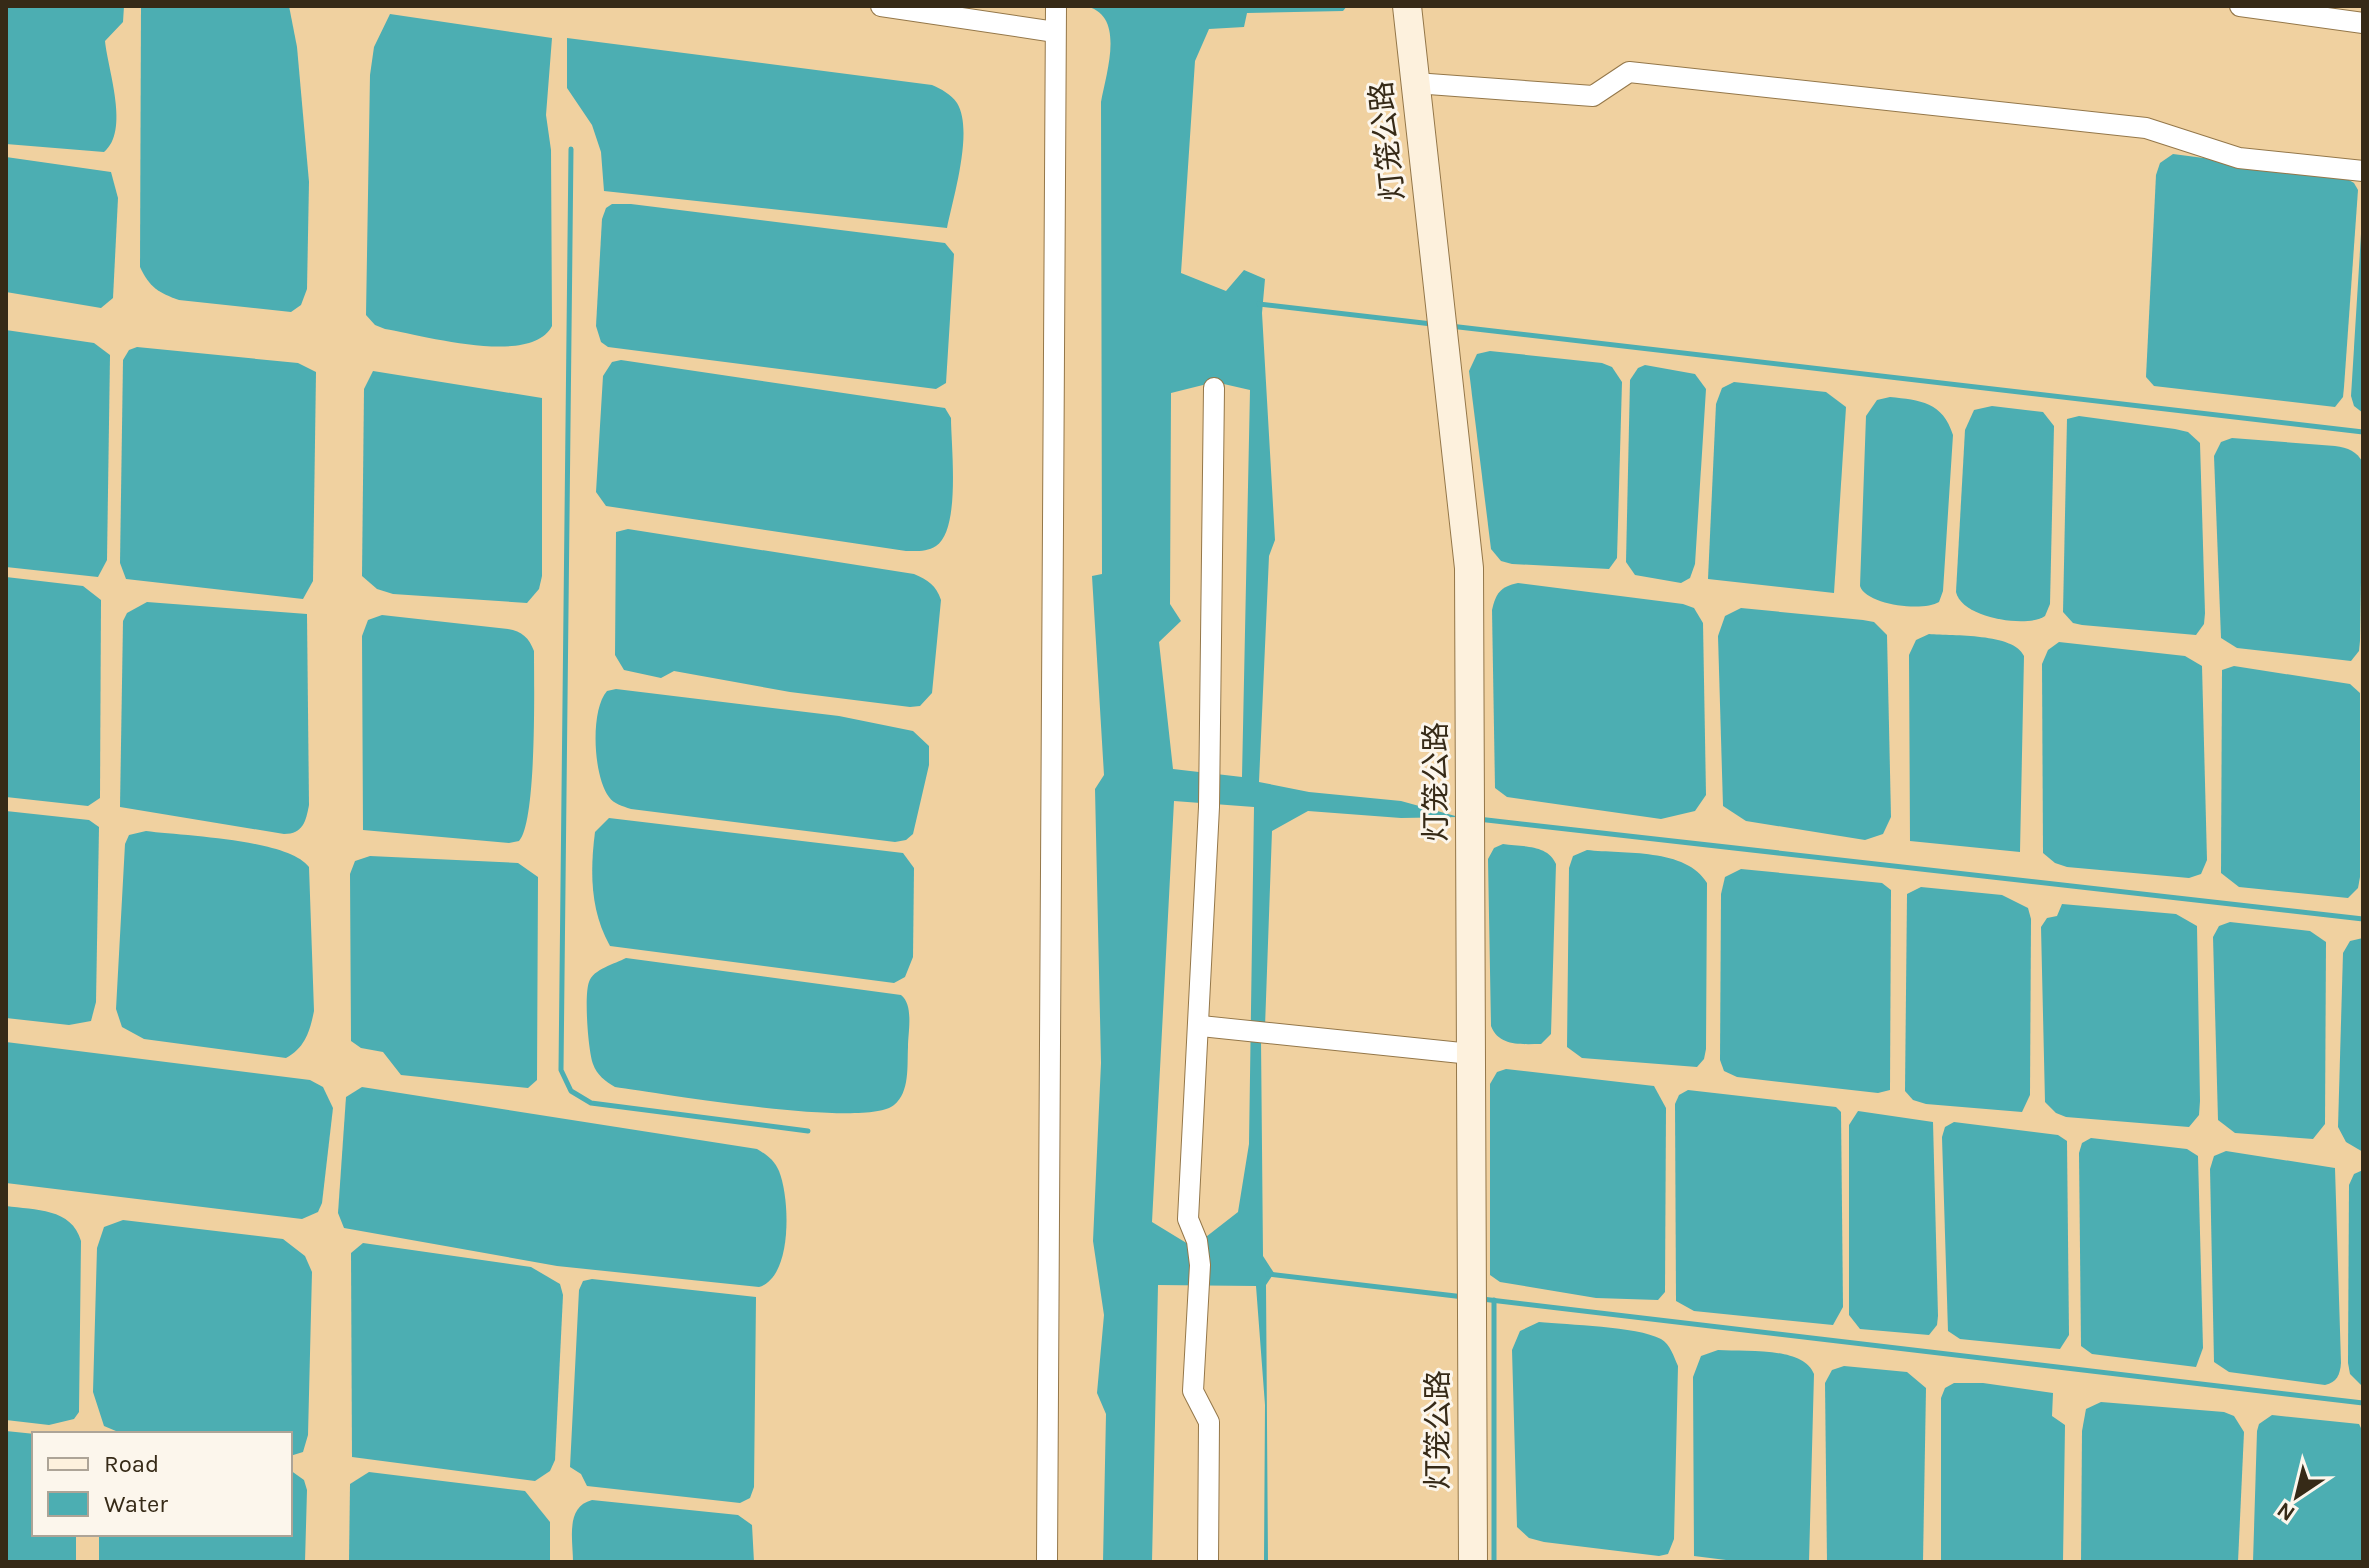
<svg xmlns="http://www.w3.org/2000/svg" width="2369" height="1568" viewBox="0 0 2369 1568" font-family="Karla,'Noto Sans SC',sans-serif">
  <style>
    .water { fill: #4caeb2; fill-rule: evenodd }
    .lines { fill: none; stroke-linecap: round; stroke-linejoin: round }
    .stream { stroke: #4caeb2; stroke-width: 5 }
    .street-casing { stroke: #947749; stroke-width: 22 }
    .secondary-casing { stroke: #947749; stroke-width: 30 }
    .street { stroke: #fff; stroke-width: 20 }
    .secondary { stroke: #fdf1dd; stroke-width: 28 }
    .labels { text-anchor: middle; dominant-baseline: central; stroke-width: 6; stroke-linejoin: round; paint-order: stroke }
    .street-label { font-size: 30px; fill: #362a17; stroke: #fcf6ec }
  </style>
  <rect width="100%" height="100%" fill="#f0d1a0"/>
  <g class="water">
    <path d="M6 6H124L123 22 105 41C108 71 130 131 104 152L6 144Z"/>
    <path d="M141 6H289L297 47 309 182 307 289 301 305 291 312 179 300C159 293 149 287 140 267Z"/>
    <path d="M1084 6H1347L1343 11 1247 13 1244 27 1209 29 1195 61 1181 273 1226 291 1244 270 1265 279 1262 313 1275 540 1269 556 1259 782 1309 792 1401 801 1459 817 1401 818 1308 811 1272 831 1265 1027 1261 1040 1263 1256 1274 1273 1266 1285 1268 1562H1264L1265 1405 1256 1286 1158 1285 1152 1562H1103L1106 1414 1097 1393 1104 1315 1093 1241 1101 1063 1095 789 1104 775 1092 576 1102 574 1101 102C1106 73 1127 13 1084 6ZM1215 382 1250 390 1242 777 1173 769 1159 642 1181 621 1170 604 1171 393ZM1174 801 1254 807 1249 1144 1238 1212 1193 1247 1152 1222Z"/>
    <path d="M390 14 552 38 546 115 551 150 552 326C531 367 422 335 385 329L375 325 366 315 370 75 374 47Z"/>
    <path d="M567 38 932 85C941 89 951 94 957 103 974 130 953 198 947 228L604 191 601 152 592 125 567 88Z"/>
    <path d="M2173 154 2342 176 2354 183 2358 190 2344 387 2343 397 2335 407 2154 386 2146 377 2156 175 2160 163Z"/>
    <path d="M6 157 111 172 118 198 113 298 101 308 6 292Z"/>
    <path d="M2363 202V413L2354 406 2351 396Z"/>
    <path d="M612 204H631L945 243 954 254 946 383 936 389 608 347 601 342 596 326 602 219 606 208Z"/>
    <path d="M6 330 94 343 110 355 107 560 98 577 6 567Z"/>
    <path d="M137 347 298 363 316 372 313 581 303 599 126 579 120 563 123 360 129 350Z"/>
    <path d="M1490 351 1602 363 1612 367 1622 382 1617 558 1609 569 1512 564 1501 561 1491 549 1469 371 1477 354Z"/>
    <path d="M621 360 945 408 951 418C951 446 961 530 936 546 927 552 916 551 906 551L606 506 596 492 603 376 612 362Z"/>
    <path d="M1645 365 1695 374 1706 389 1695 564 1690 578 1681 583 1635 575 1626 562 1630 380 1638 368Z"/>
    <path d="M373 371 542 398V576L539 589 527 603 393 594 377 589 362 576 364 389Z"/>
    <path d="M1734 382 1826 392 1846 407 1834 593 1708 579 1716 404 1722 388Z"/>
    <path d="M1890 397C1920 400 1943 402 1953 435L1943 591 1939 602C1923 612 1866 605 1860 586L1866 416 1877 400Z"/>
    <path d="M1992 406 2043 412 2054 426 2050 604 2045 616C2029 628 1962 619 1956 592L1965 430 1974 410Z"/>
    <path d="M2079 416 2175 429 2188 432 2200 443 2205 613 2204 624 2196 635 2082 625 2073 623 2063 612 2067 419Z"/>
    <path d="M2232 438 2335 446C2348 448 2357 451 2363 463L2360 641 2359 651 2351 661 2237 648 2221 638 2214 456 2221 442Z"/>
    <path d="M628 529 914 574C928 580 936 585 941 600L932 693 920 706 910 707 790 692 674 671 661 678 624 670 615 655 616 532Z"/>
    <path d="M6 577 83 586 101 600 100 798 88 806 6 797Z"/>
    <path d="M1518 583 1683 604 1694 608 1703 623 1706 795 1695 811 1661 819 1507 797 1495 788 1492 610C1496 593 1500 587 1518 583Z"/>
    <path d="M147 602 307 614 309 805C306 821 303 834 284 834L120 807 123 621 127 613Z"/>
    <path d="M1741 608 1863 620 1874 622 1887 635 1891 817 1883 834 1865 840 1746 821 1723 806 1718 636 1725 616Z"/>
    <path d="M382 615 508 629C522 631 529 638 534 651 534 683 537 822 519 841L509 843 363 830 362 636 368 620Z"/>
    <path d="M1929 634C1953 636 2014 633 2024 656L2020 852 1910 841 1909 655 1916 640Z"/>
    <path d="M2059 642 2185 656 2202 666 2207 860 2201 874 2189 878 2067 867 2055 863 2043 853 2042 664 2048 650Z"/>
    <path d="M2234 666 2350 684 2360 693V877L2358 888 2348 898 2239 887 2221 873 2222 670Z"/>
    <path d="M616 689 839 716 913 731 929 746V765L913 834 906 840 895 842 631 809C622 806 614 804 609 797 593 776 590 710 607 691Z"/>
    <path d="M6 811 89 820 99 827 96 1002 91 1021 69 1025 6 1018Z"/>
    <path d="M609 818 903 853 914 868 913 957 905 977 894 983 610 946C590 911 590 871 595 832Z"/>
    <path d="M146 831C184 836 288 839 309 867L314 1011C310 1031 305 1048 286 1058L144 1039 122 1027 116 1009 125 844 129 835Z"/>
    <path d="M1503 844C1522 847 1548 844 1556 864L1551 1034 1541 1044C1522 1044 1499 1047 1491 1026L1488 859 1494 848Z"/>
    <path d="M1587 850C1623 854 1687 848 1707 883L1706 1049 1704 1059 1697 1067 1582 1058 1567 1047 1569 868 1573 856Z"/>
    <path d="M370 856 518 863 538 877 537 1080 528 1088 401 1075 383 1052 361 1048 351 1041 350 874 355 861Z"/>
    <path d="M1741 869 1882 883 1891 890 1890 1090 1878 1093 1737 1077 1724 1071 1720 1060 1721 894 1725 877Z"/>
    <path d="M1921 887 2002 895 2028 908 2031 919 2030 1095 2022 1112 1926 1104 1913 1100 1905 1091 1907 894Z"/>
    <path d="M2062 904 2176 914 2197 926 2200 1101 2199 1115 2189 1127 2066 1117 2056 1113 2045 1102 2041 927 2047 918 2057 916Z"/>
    <path d="M2230 922 2310 931 2326 942 2325 1124 2313 1139 2235 1133 2218 1120 2213 937 2219 926Z"/>
    <path d="M2363 938V1152L2346 1142 2338 1127 2343 953 2350 941Z"/>
    <path d="M626 958 901 995C914 1005 908 1032 908 1047 907 1066 910 1092 894 1105 866 1129 659 1093 615 1087 605 1081 597 1075 593 1064 588 1050 584 995 589 982 593 969 615 964 626 958Z"/>
    <path d="M6 1042 310 1080 323 1087 333 1108 322 1203 318 1212 302 1219 6 1183Z"/>
    <path d="M1506 1069 1654 1086 1666 1108 1665 1292 1658 1300 1596 1298 1500 1282 1490 1275V1084L1497 1072Z"/>
    <path d="M362 1087 757 1149C767 1155 774 1160 779 1171 790 1198 793 1277 759 1287L557 1266 344 1228 338 1213 346 1097Z"/>
    <path d="M1688 1090 1836 1107 1841 1112 1843 1307 1833 1325 1694 1311 1676 1301 1675 1104 1679 1095Z"/>
    <path d="M1858 1111 1933 1122 1938 1316 1937 1325 1929 1335 1860 1329 1849 1315V1125Z"/>
    <path d="M1954 1122 2058 1135 2067 1141 2069 1335 2060 1349 1960 1339 1948 1331 1942 1137 1945 1127Z"/>
    <path d="M2091 1138 2187 1149 2198 1156 2203 1348 2196 1367 2092 1354 2081 1346 2079 1153 2082 1143Z"/>
    <path d="M2226 1151 2335 1168 2341 1363C2340 1375 2337 1382 2325 1385L2229 1372 2214 1362 2210 1169 2214 1156Z"/>
    <path d="M2363 1170V1387L2350 1374 2348 1363 2349 1185 2354 1174Z"/>
    <path d="M6 1206C35 1210 72 1208 81 1241L79 1412 74 1419 49 1425 6 1420Z"/>
    <path d="M123 1220 283 1239 305 1256 312 1272 308 1435 303 1452 290 1456V1434H123L104 1426 93 1392 97 1248 104 1227Z"/>
    <path d="M363 1243 531 1267 560 1284 563 1295 555 1460 550 1471 535 1481 352 1457 351 1253Z"/>
    <path d="M592 1279 756 1297 754 1487 750 1498 740 1503 587 1486 581 1474 570 1467 579 1290 583 1281Z"/>
    <path d="M1539 1322C1568 1325 1636 1326 1661 1339 1670 1344 1674 1357 1678 1366L1674 1539 1668 1554 1659 1556 1544 1542 1529 1538 1517 1527 1512 1350 1520 1331Z"/>
    <path d="M1718 1350C1745 1352 1803 1346 1814 1374L1809 1562H1742L1694 1556 1693 1377 1701 1356Z"/>
    <path d="M1844 1366 1907 1372 1926 1388 1923 1562H1827L1825 1383 1832 1370Z"/>
    <path d="M1954 1383H1983L2053 1393 2052 1416 2065 1425 2063 1562H1941V1398L1945 1388Z"/>
    <path d="M2101 1402 2224 1412 2234 1416 2244 1432 2238 1562H2081L2082 1431 2086 1409Z"/>
    <path d="M2272 1415 2359 1424 2363 1432V1562H2253L2257 1431 2259 1424Z"/>
    <path d="M6 1431 35 1434 34 1534H76V1562H6Z"/>
    <path d="M290 1470 304 1480 307 1490 305 1562H99V1534H290Z"/>
    <path d="M369 1472 525 1491 550 1522V1562H349L350 1484Z"/>
    <path d="M592 1500 738 1515 752 1525 754 1562H573C573 1540 565 1507 592 1500Z"/>
  </g>
  <g class="lines">
    <g class="stream">
      <path d="M571 149 561 1070 571 1091 591 1103 808 1131"/>
      <path d="M1259 304 1432 324"/>
      <path d="M1450 326 2363 432"/>
      <path d="M1478 819 2363 919"/>
      <path d="M1268 1274 1464 1297"/>
      <path d="M1482 1299 2363 1403"/>
      <path d="M1494 1562V1300"/>
    </g>
    <g class="street-casing">
      <g id="street">
        <path d="M881 6 1055 32"/>
        <path d="M2240 6 2363 23"/>
        <path d="M1415 83 1593 96 1629 72 2146 128 2239 158 2363 171"/>
        <path d="M1201 1026 1471 1054"/>
        <path d="M1047 1562 1056 6"/>
        <path d="M1208 1562 1209 1422 1193 1391 1200 1265 1197 1241 1188 1219 1209 807 1214 388"/>
      </g>
    </g>
    <g class="secondary-casing">
      <path id="secondary" d="M1407 6 1469 568 1473 1562"/>
    </g>
    <use href="#street" class="street"/>
    <use href="#secondary" class="secondary"/>
  </g>
  <g class="labels">
    <g class="street-label">
      <text transform="translate(1387 141) rotate(-96)">灯笼公路</text>
      <text transform="translate(1436 782) rotate(-90)">灯笼公路</text>
      <text transform="translate(1438 1430) rotate(-90)">灯笼公路</text>
    </g>
  </g>
  <rect width="2369" height="1568" fill="none" stroke="#362a17" stroke-width="16"/>
  <rect x="32" y="1432" width="260" height="104" fill="#fcf6ec" stroke="#ada497" stroke-width="2"/>
  <rect x="48" y="1458" width="40" height="12" fill="#fdf1dd" stroke="#ada497" stroke-width="2"/>
  <text x="104" y="1472" font-size="24" fill="#362a17">Road</text>
  <rect x="48" y="1492" width="40" height="24" fill="#4caeb2" stroke="#ada497" stroke-width="2"/>
  <text x="104" y="1512" font-size="24" fill="#362a17">Water</text>
  <g transform="translate(2297 1496) rotate(215)" stroke="#fcf6ec" stroke-width="6" paint-order="stroke">
  <path d="M0-6L14 30L0 20L-14 30Z" fill="#362a17"/>
  <text y="-12" font-size="22" font-weight="bold" text-anchor="middle" fill="#362a17">N</text>
  </g>
</svg>
